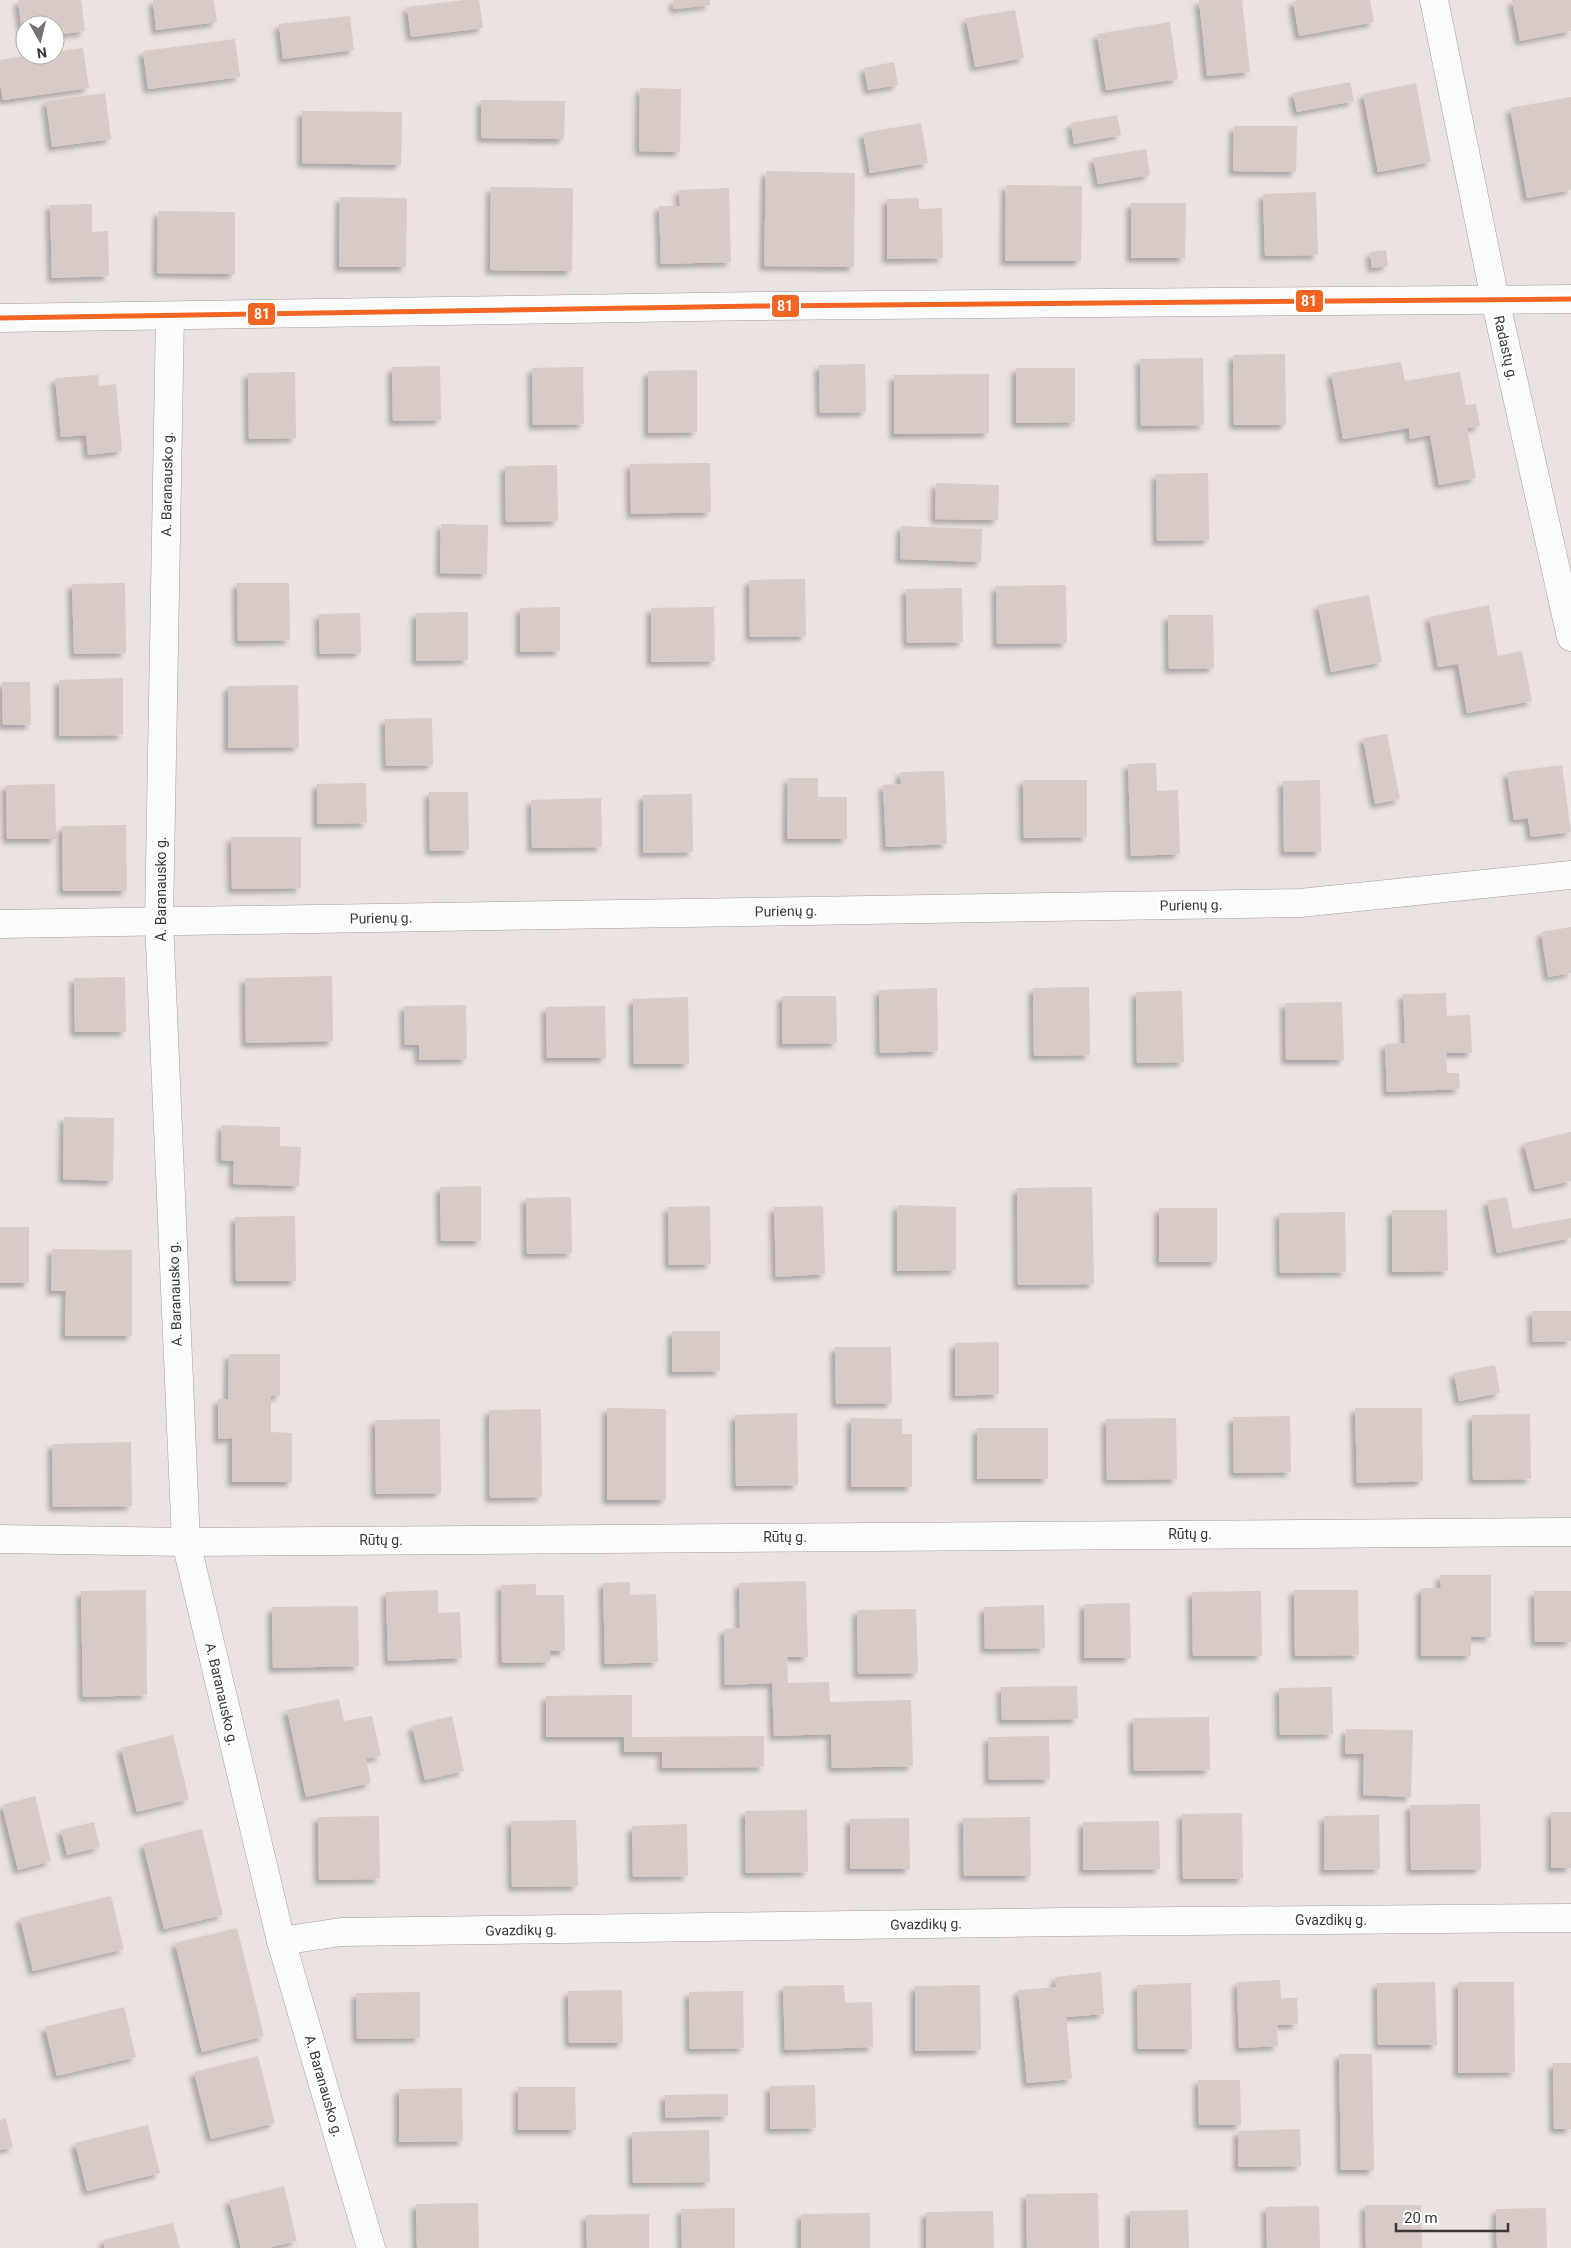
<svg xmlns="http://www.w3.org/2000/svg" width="1571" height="2248" viewBox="0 0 1571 2248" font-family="Roboto,sans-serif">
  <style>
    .building { fill: #d7cbc8; filter: url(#shadow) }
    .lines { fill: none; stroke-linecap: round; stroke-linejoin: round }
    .minor-casing { stroke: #a49f9e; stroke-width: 29 }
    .minor { stroke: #fcfbfb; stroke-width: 28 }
    .bus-1-casing { stroke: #fff; stroke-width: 9 }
    .bus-1 { stroke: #f26522; stroke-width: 5 }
    .labels { text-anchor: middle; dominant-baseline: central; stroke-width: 5; stroke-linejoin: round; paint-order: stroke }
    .street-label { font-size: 14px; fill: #3b3736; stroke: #fff }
    .line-badge { stroke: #fff; stroke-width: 2 }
    .badge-label { font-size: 14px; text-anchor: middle; font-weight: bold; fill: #fff }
  </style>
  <defs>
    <filter id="shadow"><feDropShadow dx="-4.5" dy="4.5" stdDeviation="2.5" flood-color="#0004"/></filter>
  </defs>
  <rect width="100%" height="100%" fill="#eae3e2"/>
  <g class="building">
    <path d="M18 0H81L85 31 55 35V25H25V39H23Z"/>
    <path d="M153 0H214L217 22 156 30Z"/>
    <path d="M464 0H479L483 28 411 37 407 7Z"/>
    <path d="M673 0H710V5L674 9Z"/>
    <path d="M1199 0H1242L1250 72 1207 76Z"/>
    <path d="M1300 0H1370L1374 22 1299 36 1293 1Z"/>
    <path d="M1512 0H1571V31L1520 41Z"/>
    <path d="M1015 10 1024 58 975 67 966 18Z"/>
    <path d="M350 16 354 50 283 59 279 24Z"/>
    <path d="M1170 22 1178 79 1106 90 1097 34Z"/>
    <path d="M235 39 240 77 148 89 143 51Z"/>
    <path d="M83 48 89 88 3 100 0 83V60L32 55H55V52Z"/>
    <path d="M894 62 898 85 868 90 864 68Z"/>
    <path d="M1350 82 1354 101 1297 112 1293 93Z"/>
    <path d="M1416 83 1431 162 1378 172 1363 94Z"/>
    <path d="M640 88 681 89 680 152 639 151Z"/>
    <path d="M105 93 111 139 52 147 46 101Z"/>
    <path d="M1571 97V190L1527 198 1510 108Z"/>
    <path d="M481 100 565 101 564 139 481 138Z"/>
    <path d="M302 111 402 112 401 165 302 163Z"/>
    <path d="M1117 115 1121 135 1074 144 1071 123Z"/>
    <path d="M921 123 928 163 870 173 863 133Z"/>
    <path d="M1234 126H1297L1296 172 1233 171Z"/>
    <path d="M1146 149 1150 175 1098 184 1093 158Z"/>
    <path d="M766 171 855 173 854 267 764 266Z"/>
    <path d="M1006 185 1082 186 1081 261H1005Z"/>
    <path d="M491 187 573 188 572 271 490 270Z"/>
    <path d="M729 188 731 262 661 264 659 206H680L679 190Z"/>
    <path d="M1316 192 1318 255 1265 256 1263 194Z"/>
    <path d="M340 197 407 198 406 267H339Z"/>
    <path d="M919 198V209L942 208 943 258 887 259V199Z"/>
    <path d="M1131 203H1186L1185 258H1131Z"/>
    <path d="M92 204V232L108 231 109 276 52 278 50 205Z"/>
    <path d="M158 211 235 212V274L157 273Z"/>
    <path d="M1386 250 1388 266 1372 268 1370 252Z"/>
    <path d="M1285 354 1286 425H1234L1233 355Z"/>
    <path d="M1203 358 1204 425 1141 426 1140 359Z"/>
    <path d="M1401 362 1405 381 1460 372 1466 405 1476 404 1480 426 1467 428 1476 478 1439 485 1430 435 1410 439 1409 428 1343 439 1331 373Z"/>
    <path d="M865 364 866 412 820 413 819 365Z"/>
    <path d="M440 366 441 420 393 421 392 367Z"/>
    <path d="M583 367 584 424 533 425 532 368Z"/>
    <path d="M1016 368H1075V422L1016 423Z"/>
    <path d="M697 370V432L648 433V371Z"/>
    <path d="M295 372 296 438 249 439 248 373Z"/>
    <path d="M989 374V433L894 434V375Z"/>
    <path d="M98 375 99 386 116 384 122 451 88 455 86 435 61 437 55 378Z"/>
    <path d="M710 463 711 512 631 514 630 464Z"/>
    <path d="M557 465 558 521 506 522 505 466Z"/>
    <path d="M1208 473 1209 540 1157 541 1156 474Z"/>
    <path d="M936 483 999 485 998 520 935 519Z"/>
    <path d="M441 524 488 525 487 574 440 573Z"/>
    <path d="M901 526 982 529 981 562 900 559Z"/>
    <path d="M805 579 806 636 750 637 749 580Z"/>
    <path d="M125 583 126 653 74 654 72 584Z"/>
    <path d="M237 583H289L290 640 238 641Z"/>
    <path d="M1066 585 1067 643 997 644 996 586Z"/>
    <path d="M962 588 963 642 907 643 906 589Z"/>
    <path d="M1369 595 1382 662 1331 672 1318 605Z"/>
    <path d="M1489 605 1498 656 1522 651 1532 701 1467 713 1458 664 1438 667 1429 617Z"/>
    <path d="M560 607V651L520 652V608Z"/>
    <path d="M714 607 715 661 651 662V608Z"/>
    <path d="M468 612V660L416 661V613Z"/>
    <path d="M360 613 361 653 320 654 319 614Z"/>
    <path d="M1168 615H1213L1214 668 1169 669Z"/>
    <path d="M123 678V735L59 736V680Z"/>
    <path d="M2 682H30L31 725H3Z"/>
    <path d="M298 685 299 747 228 748V686Z"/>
    <path d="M432 718 433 765 386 766 385 719Z"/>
    <path d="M1387 734 1400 799 1375 804 1363 738Z"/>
    <path d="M1156 763 1157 791 1178 790 1180 854 1131 856 1128 764Z"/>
    <path d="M1562 765 1571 832 1531 837 1528 818 1514 820 1507 772Z"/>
    <path d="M944 771 947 844 886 847 883 785 901 784 900 772Z"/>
    <path d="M788 778H818V797H847V839H787Z"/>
    <path d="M1023 780H1087V837L1024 838Z"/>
    <path d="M1320 780 1321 852H1284L1283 781Z"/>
    <path d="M366 783 367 823 317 824V784Z"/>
    <path d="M55 784 56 839H7L6 785Z"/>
    <path d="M429 792H468L469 850 430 851Z"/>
    <path d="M692 794 693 852 643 853V795Z"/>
    <path d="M601 798 602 847 532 848 531 800Z"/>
    <path d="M126 825 127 891H63L62 826Z"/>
    <path d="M231 837H301V888L232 889Z"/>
    <path d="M1571 927V973L1548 977 1541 932Z"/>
    <path d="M332 976 333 1041 246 1043 245 978Z"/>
    <path d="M125 977 126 1032H75L74 978Z"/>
    <path d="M1089 987 1090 1055 1034 1056 1033 988Z"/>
    <path d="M937 988 938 1051 880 1053 879 990Z"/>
    <path d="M1182 991 1184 1062 1137 1063 1136 992Z"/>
    <path d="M1446 993 1447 1016 1470 1015 1472 1053H1446L1447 1073H1459L1460 1089 1387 1092 1385 1044 1405 1043 1403 994Z"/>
    <path d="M782 996H836L837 1043 782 1044Z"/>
    <path d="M688 997 689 1064H634L633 999Z"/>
    <path d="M1342 1002 1344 1060H1286L1285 1003Z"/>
    <path d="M466 1005 467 1059 419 1060V1045H405L404 1006Z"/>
    <path d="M605 1006 606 1058H547L546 1007Z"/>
    <path d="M64 1117 114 1118 113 1181 63 1179Z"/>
    <path d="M222 1125 280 1127V1146L301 1147 299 1186 233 1184 234 1161 221 1160Z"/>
    <path d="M1571 1132V1181L1535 1189 1524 1143Z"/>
    <path d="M481 1186V1241H441L440 1187Z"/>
    <path d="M1092 1187 1094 1284 1018 1285 1017 1188Z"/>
    <path d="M571 1197 572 1253 527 1254 526 1198Z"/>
    <path d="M1507 1197 1513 1229 1571 1218V1238L1497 1253 1487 1201Z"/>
    <path d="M897 1205 956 1207V1270L897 1271Z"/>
    <path d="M710 1206 711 1264 669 1265 668 1207Z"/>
    <path d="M823 1206 825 1274 776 1277 774 1207Z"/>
    <rect x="1159" y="1208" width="58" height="54"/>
    <path d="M1392 1210H1447L1448 1271 1392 1272Z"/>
    <path d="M1345 1212 1346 1272 1280 1273 1279 1213Z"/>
    <path d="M295 1216 296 1281H236L235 1217Z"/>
    <rect x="0" y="1227" width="29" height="56"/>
    <path d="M52 1249 132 1250V1336H65L66 1291H51Z"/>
    <path d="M1532 1311H1571V1341L1533 1342Z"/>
    <path d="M672 1331H720V1371L672 1372Z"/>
    <path d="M999 1342V1394L955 1396V1343Z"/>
    <path d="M835 1347H891L892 1403 836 1404Z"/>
    <path d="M229 1354H280V1396H271V1432L292 1433V1482H232V1438L218 1439V1399H228Z"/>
    <path d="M1495 1365 1500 1393 1459 1401 1454 1373Z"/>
    <path d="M607 1408 666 1409V1500H607Z"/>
    <path d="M1355 1408H1422L1423 1481 1357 1483Z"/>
    <path d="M541 1409 542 1497 490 1498 489 1410Z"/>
    <path d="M797 1413 798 1485 736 1486 735 1415Z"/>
    <path d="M1530 1414 1531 1479 1473 1480 1472 1415Z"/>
    <path d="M1290 1416 1291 1472 1234 1473 1233 1417Z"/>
    <path d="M851 1418 902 1419V1434H912V1487H851Z"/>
    <path d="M1176 1418 1177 1479 1107 1480 1106 1419Z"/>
    <path d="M440 1419 441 1493 376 1494 375 1420Z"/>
    <rect x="977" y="1428" width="71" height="51"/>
    <path d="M131 1442 132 1506 53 1507 52 1444Z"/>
    <path d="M1440 1575H1491V1637H1471V1656H1421V1588H1441Z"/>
    <path d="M806 1581 808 1657H787L788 1683 829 1682 830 1702 911 1700 913 1766 832 1768 831 1734 774 1736 772 1683 725 1685 724 1629 740 1628 739 1583Z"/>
    <path d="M630 1582V1595L656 1594 658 1662 605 1664 603 1583Z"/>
    <path d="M536 1584V1595H564L565 1651H550V1662L502 1663 501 1585Z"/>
    <path d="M146 1590 147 1695 83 1697 81 1591Z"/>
    <path d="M438 1590V1613L460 1612 462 1658 388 1661 386 1592Z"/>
    <path d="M1294 1590H1358L1359 1655 1295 1656Z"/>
    <path d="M1261 1591 1262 1656H1193L1192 1592Z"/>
    <path d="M1534 1591H1571V1642H1535Z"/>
    <path d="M1130 1603 1131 1658H1084V1604Z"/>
    <path d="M1044 1605 1045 1648 985 1649 984 1607Z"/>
    <path d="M358 1606 359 1666 273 1668 272 1607Z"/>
    <path d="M916 1609 918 1673 858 1674 857 1610Z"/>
    <path d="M1077 1686 1078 1719 1002 1720 1001 1687Z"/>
    <path d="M1332 1687 1333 1734 1280 1735 1279 1688Z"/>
    <path d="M632 1695V1737L764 1736V1767L662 1768V1752H624V1737H546V1696Z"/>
    <path d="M339 1699 344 1721 372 1716 381 1756 366 1759 371 1783 306 1797 287 1710Z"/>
    <path d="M452 1716 464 1771 425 1780 412 1726Z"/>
    <path d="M1209 1717 1210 1770 1134 1771 1133 1718Z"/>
    <path d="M1346 1729 1413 1730 1411 1797 1363 1795 1364 1754H1345Z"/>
    <path d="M173 1735 189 1799 137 1812 121 1748Z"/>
    <path d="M1049 1736 1050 1779 989 1780 988 1737Z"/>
    <path d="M35 1796 51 1861 18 1870 2 1805Z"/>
    <path d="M1480 1804 1481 1869 1411 1870 1410 1805Z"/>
    <path d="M807 1810 808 1872 746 1873 745 1811Z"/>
    <rect x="1551" y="1812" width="20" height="56"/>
    <path d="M1242 1813 1243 1879H1183L1182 1814Z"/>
    <path d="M1379 1815 1380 1869 1324 1870V1816Z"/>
    <path d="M379 1816 380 1879 319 1880 318 1817Z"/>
    <path d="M1030 1817 1031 1876H964L963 1818Z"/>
    <path d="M909 1818 910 1869H850V1819Z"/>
    <path d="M576 1820 578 1886 512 1887 511 1821Z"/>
    <path d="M1159 1821 1160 1869 1083 1870V1822Z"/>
    <path d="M94 1822 100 1847 67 1855 61 1830Z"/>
    <path d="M687 1824 688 1876 633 1877 632 1826Z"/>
    <path d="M202 1829 223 1915 164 1929 143 1844Z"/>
    <path d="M111 1896 124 1949 33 1971 20 1918Z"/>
    <path d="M237 1928 264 2036 202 2052 175 1943Z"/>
    <path d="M1101 1972 1104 2014 1066 2017 1072 2079 1027 2083 1018 1990 1056 1987 1055 1977Z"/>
    <path d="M1280 1980 1281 1998H1297L1298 2024 1277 2025 1278 2046 1239 2048 1237 1982Z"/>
    <path d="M1435 1982 1437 2045H1378L1377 1983Z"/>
    <path d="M1458 1982H1514L1515 2072 1458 2073Z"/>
    <path d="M1191 1983 1192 2049H1138L1137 1985Z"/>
    <path d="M844 1985 845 2003 872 2002 873 2047 785 2050 783 1986Z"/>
    <path d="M980 1985 981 2050 915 2051V1986Z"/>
    <path d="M622 1990 623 2043H569L568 1991Z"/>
    <path d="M743 1991 744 2048 690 2049 689 1992Z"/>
    <path d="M420 1992V2038L357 2039 356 1993Z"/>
    <path d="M124 2007 136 2057 57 2076 45 2027Z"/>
    <path d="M1339 2054H1372L1374 2170H1341Z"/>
    <path d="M258 2056 275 2123 211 2139 194 2072Z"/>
    <path d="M1553 2063H1571V2129H1554Z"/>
    <path d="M1198 2080H1240L1241 2125H1199Z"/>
    <path d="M815 2085 816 2128 770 2129V2086Z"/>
    <path d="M518 2087H575L576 2130H518Z"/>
    <path d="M462 2088 463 2141 399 2142V2089Z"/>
    <path d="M728 2094V2116L665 2118V2095Z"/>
    <path d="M6 2118 13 2147 0 2150V2120Z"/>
    <path d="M148 2125 160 2173 87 2191 75 2143Z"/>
    <path d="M1300 2129 1301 2166 1238 2167V2131Z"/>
    <path d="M709 2130 710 2182 633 2183 632 2132Z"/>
    <path d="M284 2186 297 2241 268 2248H241L229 2200Z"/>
    <path d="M1098 2193 1099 2248H1027L1026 2194Z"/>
    <path d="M478 2203 479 2248H417L416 2204Z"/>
    <path d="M1365 2205H1421L1422 2248H1366Z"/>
    <path d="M1319 2206 1320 2248H1267L1266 2207Z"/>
    <path d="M735 2208V2248H682L681 2209Z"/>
    <path d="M1546 2208 1547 2248H1497L1496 2209Z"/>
    <path d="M1188 2210 1189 2248H1130V2211Z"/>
    <path d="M993 2211 994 2248H926V2212Z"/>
    <path d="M870 2213V2248H801V2214Z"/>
    <path d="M649 2214V2248H587L586 2215Z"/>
    <path d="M173 2223 180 2248H105L103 2240Z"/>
  </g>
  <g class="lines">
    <g class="minor-casing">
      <g id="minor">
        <path d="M1434 0 1495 299 1571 637"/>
        <path d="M170 316 159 921 186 1542 281 1941 371 2248"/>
        <path d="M0 318 758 306 1571 299"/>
        <path d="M0 924 1300 903 1571 875"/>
        <path d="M0 1539 186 1542 1571 1532"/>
        <path d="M281 1941 341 1932 1067 1922 1571 1918"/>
      </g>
    </g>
    <use href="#minor" class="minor"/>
    <g class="bus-1-casing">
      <path id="bus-1" d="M0 318 758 306 1571 299"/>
    </g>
    <use href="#bus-1" class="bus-1"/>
  </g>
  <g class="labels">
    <g class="street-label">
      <text transform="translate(1506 348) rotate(77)">Radastų g.</text>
      <text transform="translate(167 484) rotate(-89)">A. Baranausko g.</text>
      <text transform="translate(161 889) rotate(-90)">A. Baranausko g.</text>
      <text transform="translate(1191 905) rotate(-1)">Purienų g.</text>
      <text transform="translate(786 911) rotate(-1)">Purienų g.</text>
      <text transform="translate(381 918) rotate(-1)">Purienų g.</text>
      <text transform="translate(175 1294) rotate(-92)">A. Baranausko g.</text>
      <text x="1190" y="1534">Rūtų g.</text>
      <text x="785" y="1537">Rūtų g.</text>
      <text x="381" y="1540">Rūtų g.</text>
      <text transform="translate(222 1694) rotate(77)">A. Baranausko g.</text>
      <text x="1331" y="1920">Gvazdikų g.</text>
      <text transform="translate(926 1924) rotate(-1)">Gvazdikų g.</text>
      <text transform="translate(521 1930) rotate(-1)">Gvazdikų g.</text>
      <text transform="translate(324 2086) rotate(74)">A. Baranausko g.</text>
    </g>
  </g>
  <g class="line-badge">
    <rect x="1295" y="289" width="29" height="24" rx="5" fill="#f26522"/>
    <rect x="771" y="294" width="29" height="24" rx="5" fill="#f26522"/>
    <rect x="247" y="302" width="29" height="24" rx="5" fill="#f26522"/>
  </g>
  <g class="badge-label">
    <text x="1309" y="306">81</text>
    <text x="785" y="311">81</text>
    <text x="262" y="319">81</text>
  </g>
  <g transform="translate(40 40) rotate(172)"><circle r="24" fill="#ffffff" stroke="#b1afaf"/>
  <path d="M0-4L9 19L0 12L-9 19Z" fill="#787372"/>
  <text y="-8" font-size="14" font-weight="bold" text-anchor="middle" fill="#3b3736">N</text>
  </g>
  <path d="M1396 2223v8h112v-8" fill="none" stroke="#3b3736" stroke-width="2.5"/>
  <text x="1404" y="2223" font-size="15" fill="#3b3736" stroke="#ffffff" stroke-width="4" paint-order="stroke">20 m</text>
</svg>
